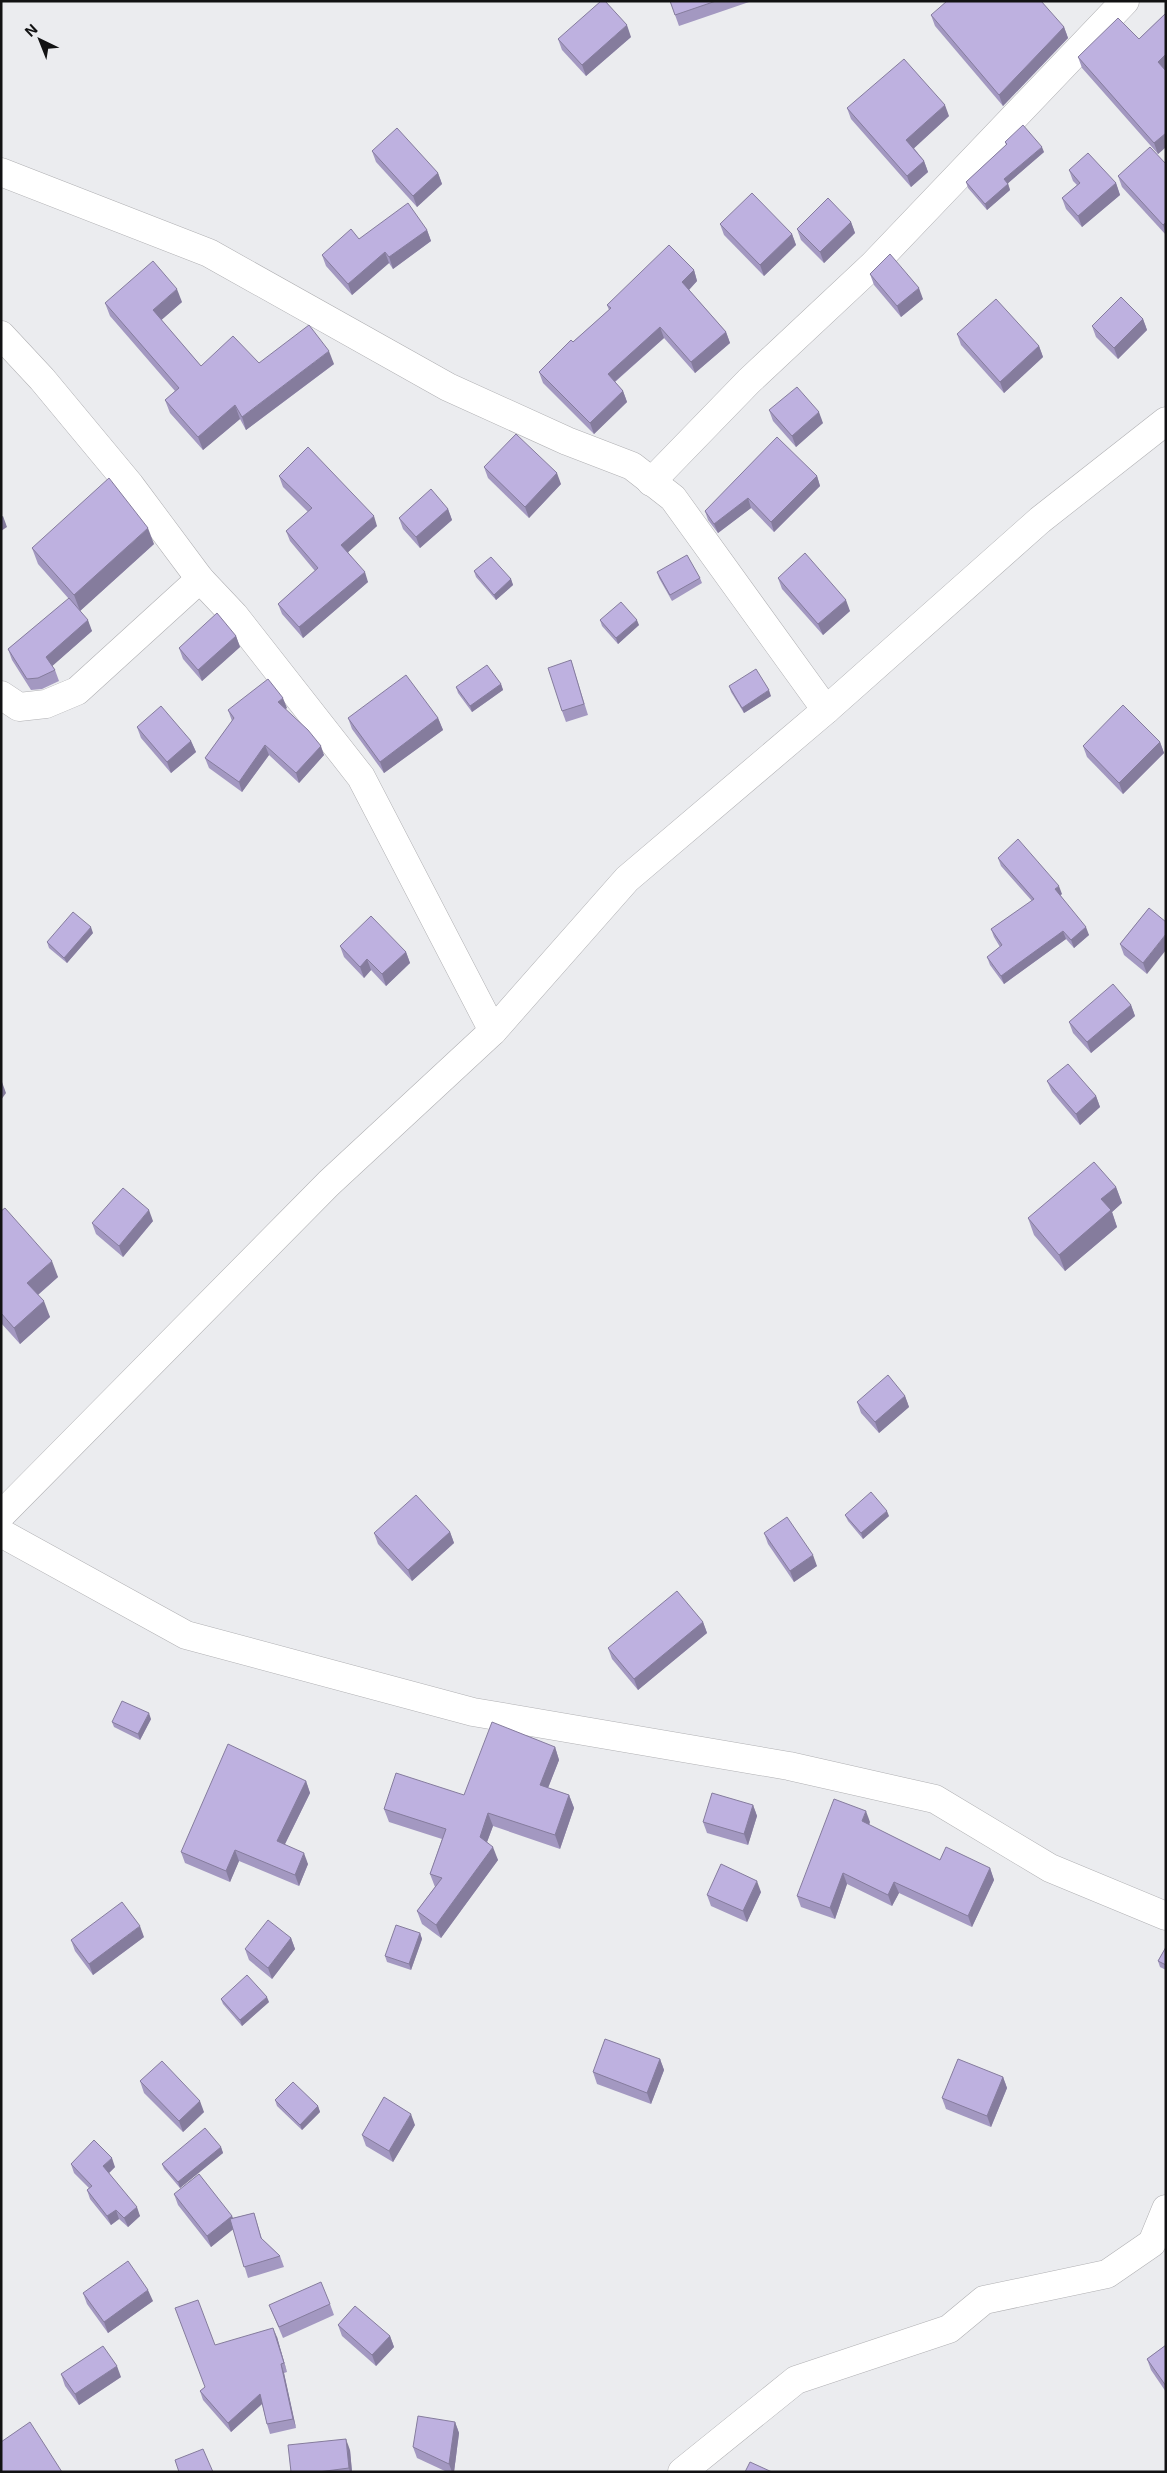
<svg xmlns="http://www.w3.org/2000/svg" width="1167" height="2473" viewBox="0 0 1167 2473" font-family="Inter,sans-serif">
  <style>
    .lines { fill: none; stroke-linecap: round; stroke-linejoin: round }
    .minor-casing { stroke: #b0b0b3; stroke-width: 29 }
    .minor { stroke: #fff; stroke-width: 28 }
    .wall { fill: #a398c1 }
    .shaded-wall { fill: #857c9d }
    .building { fill: #beb1e0; stroke: #857c9d }
  </style>
  <rect width="100%" height="100%" fill="#ebecef"/>
  <g class="lines">
    <g class="minor-casing">
      <g id="minor">
        <path d="M1 172 209 253 448 387 567 441 632 466 673 498 826 710"/>
        <path d="M1 335 42 379 130 485 200 579 234 615 361 777 493 1031"/>
        <path d="M651 482 749 381 874 264 1125 1"/>
        <path d="M1 695 19 707 46 704 77 691 200 579"/>
        <path d="M1 1515 329 1183 493 1031 627 879 826 710 1040 520 1166 421"/>
        <path d="M1 1533 186 1635 473 1712 789 1766 935 1799 1050 1868 1166 1916"/>
        <path d="M682 2472 796 2380 949 2329 984 2300 1107 2274 1152 2243 1166 2209"/>
      </g>
    </g>
    <use href="#minor" class="minor"/>
  </g>
  <g class="wall">
    <path d="M670 1H752L679 26Z"/>
    <path d="M1166 13V147L1158 154 1082 68 1078 57 1139 39Z"/>
    <path d="M931 15 1064 27 1068 38 1003 106 935 26Z"/>
    <path d="M631 37 586 76 562 50 558 39Z"/>
    <path d="M847 108 949 116 914 148 924 161 928 172 911 187 851 119Z"/>
    <path d="M1005 142 1044 152 1008 183 1010 190 987 210 968 188 966 182 1006 145Z"/>
    <path d="M372 151 438 173 442 184 417 207 376 162Z"/>
    <path d="M1166 164V235L1122 187 1118 176Z"/>
    <path d="M1069 170 1116 183 1120 195 1082 227 1066 209 1062 198 1077 185 1073 181Z"/>
    <path d="M851 222 855 233 824 263 801 240 797 229Z"/>
    <path d="M720 224 792 234 796 245 764 276 724 235Z"/>
    <path d="M427 230 431 241 393 269 389 263 352 295 326 266 322 255 359 239Z"/>
    <path d="M694 270 697 281 689 290 726 332 730 343 695 373 664 338 615 382 623 391 627 402 594 434 543 383 539 372 609 310 607 305Z"/>
    <path d="M870 274 923 299 901 317 874 285Z"/>
    <path d="M182 302 161 320 201 366 259 363 334 364 246 430 240 419 203 450 170 413 165 400 175 391 110 316 105 303Z"/>
    <path d="M1143 319 1147 330 1118 359 1096 337 1092 326Z"/>
    <path d="M957 334 1039 346 1043 357 1004 393 961 345Z"/>
    <path d="M769 410 823 423 796 447 773 421Z"/>
    <path d="M484 467 561 484 529 518 488 478Z"/>
    <path d="M279 476 377 526 348 552 368 582 303 638 282 614 278 604 315 571 290 541 286 531 308 512 283 487Z"/>
    <path d="M817 476 820 486 774 532 751 508 718 533 708 520 705 511Z"/>
    <path d="M448 509 452 520 420 548 403 529 399 518Z"/>
    <path d="M154 544 80 611 92 631 52 666 55 670 59 681 42 689 31 690 12 660 8 649 69 599 38 564 32 548Z"/>
    <path d="M474 571 511 579 513 585 496 600 476 577Z"/>
    <path d="M657 572 700 578 702 583 672 601 659 578Z"/>
    <path d="M778 578 850 611 823 635 782 589Z"/>
    <path d="M600 620 639 625 618 644 602 626Z"/>
    <path d="M236 636 240 647 202 681 183 659 179 648Z"/>
    <path d="M571 660 588 715 566 722 562 711Z"/>
    <path d="M501 684 503 690 472 712 458 693 456 687Z"/>
    <path d="M729 686 771 696 744 713 731 692Z"/>
    <path d="M287 708 285 709 324 755 299 783 269 755 242 792 209 768 205 758 232 721 228 710Z"/>
    <path d="M348 718H438L443 730 384 773 352 729Z"/>
    <path d="M137 727 191 741 196 752 171 773 141 738Z"/>
    <path d="M1160 742 1164 753 1123 794 1087 757 1083 746Z"/>
    <path d="M998 858 1062 894 1060 895 1089 935 1074 948 1066 939 1004 984 990 965 987 957 1000 947 994 937 991 929 1032 901 1001 866Z"/>
    <path d="M1149 908 1147 974 1124 955 1120 944Z"/>
    <path d="M93 933 67 963 49 948 47 942Z"/>
    <path d="M340 946 406 952 410 963 386 986 371 970 364 978 344 957Z"/>
    <path d="M1131 1005 1135 1016 1091 1053 1073 1033 1069 1022Z"/>
    <path d="M1047 1081 1096 1096 1100 1107 1080 1125 1052 1092Z"/>
    <path d="M1116 1187 1122 1203 1112 1212 1117 1227 1065 1271 1034 1235 1028 1218Z"/>
    <path d="M1 1211 58 1277 38 1295 50 1317 20 1344 1 1323Z"/>
    <path d="M153 1221 123 1257 96 1234 92 1223Z"/>
    <path d="M905 1396 909 1407 879 1433 861 1413 857 1402Z"/>
    <path d="M845 1515 889 1516 863 1539 848 1521Z"/>
    <path d="M450 1532 454 1543 412 1581 378 1544 374 1533Z"/>
    <path d="M764 1533 817 1566 794 1582 768 1544Z"/>
    <path d="M703 1622 707 1633 638 1690 612 1659 608 1648Z"/>
    <path d="M151 1719 140 1740 114 1727 112 1722Z"/>
    <path d="M555 1747 559 1760 548 1788 569 1795 574 1808 560 1849 493 1826 487 1842 498 1860 441 1938 422 1924 417 1911 435 1887 430 1874 442 1839 389 1822 384 1809 464 1795Z"/>
    <path d="M306 1781 310 1793 285 1844 308 1864 299 1886 239 1861 230 1882 185 1863 181 1852Z"/>
    <path d="M753 1805 757 1816 748 1845 707 1833 703 1822Z"/>
    <path d="M870 1822 869 1825 940 1860 990 1868 994 1880 972 1927 899 1893 892 1906 847 1884 835 1919 801 1907 797 1896Z"/>
    <path d="M761 1892 747 1922 711 1906 707 1895Z"/>
    <path d="M420 1933 422 1939 411 1970 387 1962 385 1956Z"/>
    <path d="M144 1937 93 1975 75 1951 71 1940Z"/>
    <path d="M291 1938 295 1949 272 1979 249 1960 245 1949Z"/>
    <path d="M1166 1947V1970L1160 1967 1158 1961Z"/>
    <path d="M221 1999 269 2002 242 2026 223 2004Z"/>
    <path d="M660 2059 664 2070 651 2104 597 2084 593 2072Z"/>
    <path d="M1003 2077 1007 2088 991 2127 946 2109 942 2098Z"/>
    <path d="M140 2081 204 2112 183 2132 144 2093Z"/>
    <path d="M275 2100 318 2106 320 2112 302 2130 277 2106Z"/>
    <path d="M415 2125 393 2162 366 2146 362 2135Z"/>
    <path d="M221 2147 223 2153 180 2188 164 2169 162 2164Z"/>
    <path d="M71 2164 115 2167 109 2173 140 2216 128 2227 119 2219 111 2225 90 2199 87 2190 89 2188 74 2173Z"/>
    <path d="M174 2194 232 2216 233 2218 254 2213 262 2239 280 2256 284 2267 248 2278 233 2229 211 2247 178 2205Z"/>
    <path d="M83 2293 153 2301 108 2333 87 2304Z"/>
    <path d="M330 2304 334 2315 283 2338 269 2305Z"/>
    <path d="M338 2325 390 2336 394 2347 376 2366 342 2336Z"/>
    <path d="M277 2337 287 2372 284 2373 296 2428 270 2434 267 2424 262 2404 231 2432 203 2400 200 2391 205 2387 215 2345Z"/>
    <path d="M1166 2345V2392L1151 2370 1147 2359Z"/>
    <path d="M61 2374 121 2377 79 2405 65 2386Z"/>
    <path d="M455 2422 459 2433 454 2472H447L417 2458 413 2447Z"/>
    <path d="M350 2450 352 2472H291Z"/>
  </g>
  <g class="shaded-wall">
    <path d="M627 25 631 37 586 76 582 65Z"/>
    <path d="M1064 27 1068 38 1003 106 999 95Z"/>
    <path d="M1166 54V70L1162 73 1158 62Z"/>
    <path d="M945 105 949 116 911 151 906 140Z"/>
    <path d="M1166 133V147L1158 154 1154 143Z"/>
    <path d="M1042 147 1044 152 1006 185 1004 179Z"/>
    <path d="M924 161 928 172 911 187 907 176Z"/>
    <path d="M438 173 442 184 417 207 413 196Z"/>
    <path d="M1116 183 1120 195 1082 227 1078 216Z"/>
    <path d="M1008 184 1010 190 987 210 985 204Z"/>
    <path d="M851 222 855 233 824 263 820 252Z"/>
    <path d="M1166 222V234L1163 225Z"/>
    <path d="M427 230 431 241 393 269 389 257Z"/>
    <path d="M792 234 796 245 764 276 760 265Z"/>
    <path d="M385 252 389 263 352 295 348 284Z"/>
    <path d="M694 270 697 281 686 293 682 282Z"/>
    <path d="M919 288 923 299 901 317 897 306Z"/>
    <path d="M177 289 182 302 158 323 153 310Z"/>
    <path d="M1143 319 1147 330 1118 359 1114 348Z"/>
    <path d="M660 327 664 338 612 384 608 374Z"/>
    <path d="M726 332 730 343 695 373 691 362Z"/>
    <path d="M1039 346 1043 357 1004 393 1000 382Z"/>
    <path d="M329 351 334 364 246 430 242 417Z"/>
    <path d="M623 391 627 402 594 434 590 423Z"/>
    <path d="M235 405 240 419 203 450 198 437Z"/>
    <path d="M819 412 823 423 796 447 792 436Z"/>
    <path d="M557 473 561 484 529 518 525 507Z"/>
    <path d="M817 476 820 486 774 532 771 522Z"/>
    <path d="M748 498 751 508 718 533 714 524Z"/>
    <path d="M448 509 452 520 420 548 416 537Z"/>
    <path d="M3 516 7 527 1 531V517Z"/>
    <path d="M374 516 377 526 345 555 341 545Z"/>
    <path d="M148 528 154 544 80 611 74 595Z"/>
    <path d="M365 572 368 582 303 638 299 627Z"/>
    <path d="M511 579 513 585 496 600 494 595Z"/>
    <path d="M846 600 850 611 823 635 818 624Z"/>
    <path d="M88 620 92 631 50 668 46 657Z"/>
    <path d="M637 620 639 625 618 644 616 638Z"/>
    <path d="M236 636 240 647 202 681 198 670Z"/>
    <path d="M501 684 503 690 472 712 470 706Z"/>
    <path d="M769 690 771 696 744 713 742 708Z"/>
    <path d="M283 698 287 708 281 712 278 702Z"/>
    <path d="M438 718 443 730 384 773 380 762Z"/>
    <path d="M191 741 196 752 171 773 167 762Z"/>
    <path d="M1160 742 1164 753 1123 794 1119 783Z"/>
    <path d="M265 745 269 755 242 792 239 782Z"/>
    <path d="M321 746 324 755 299 783 296 773Z"/>
    <path d="M1059 886 1062 894 1058 897 1055 889Z"/>
    <path d="M91 927 93 933 67 963 64 958Z"/>
    <path d="M1086 927 1089 935 1074 948 1071 940Z"/>
    <path d="M1063 931 1066 939 1004 984 1001 976Z"/>
    <path d="M1166 934V950L1147 974 1143 963Z"/>
    <path d="M406 952 410 963 386 986 382 974Z"/>
    <path d="M367 959 371 970 364 978 360 967Z"/>
    <path d="M1131 1005 1135 1016 1091 1053 1087 1042Z"/>
    <path d="M2 1082 6 1093 1 1100V1083Z"/>
    <path d="M1096 1096 1100 1107 1080 1125 1076 1114Z"/>
    <path d="M1116 1187 1122 1203 1112 1212 1117 1227 1065 1271 1059 1255 1101 1199Z"/>
    <path d="M149 1210 153 1221 123 1257 119 1246Z"/>
    <path d="M52 1261 58 1277 33 1299 27 1283Z"/>
    <path d="M44 1301 50 1317 20 1344 14 1328Z"/>
    <path d="M905 1396 909 1407 879 1433 875 1422Z"/>
    <path d="M887 1511 889 1516 863 1539 861 1533Z"/>
    <path d="M450 1532 454 1543 412 1581 408 1570Z"/>
    <path d="M813 1555 817 1566 794 1582 790 1571Z"/>
    <path d="M703 1622 707 1633 638 1690 634 1679Z"/>
    <path d="M149 1713 151 1719 140 1740 138 1734Z"/>
    <path d="M555 1747 559 1760 544 1798 540 1785Z"/>
    <path d="M306 1781 310 1793 281 1852 277 1841Z"/>
    <path d="M569 1795 574 1808 560 1849 555 1835Z"/>
    <path d="M753 1805 757 1816 748 1845 744 1834Z"/>
    <path d="M866 1811 870 1822 866 1832 862 1821Z"/>
    <path d="M488 1813 493 1826 484 1850 480 1837Z"/>
    <path d="M493 1847 498 1860 441 1938 436 1925Z"/>
    <path d="M235 1850 239 1861 230 1882 226 1871Z"/>
    <path d="M304 1853 308 1864 299 1886 295 1875Z"/>
    <path d="M990 1868 994 1880 972 1927 968 1916Z"/>
    <path d="M843 1873 847 1884 835 1919 830 1908Z"/>
    <path d="M757 1881 761 1892 747 1922 743 1911Z"/>
    <path d="M894 1882 899 1893 892 1906 888 1895Z"/>
    <path d="M140 1926 144 1937 93 1975 89 1964Z"/>
    <path d="M420 1933 422 1939 411 1970 409 1964Z"/>
    <path d="M291 1938 295 1949 272 1979 268 1968Z"/>
    <path d="M267 1997 269 2002 242 2026 240 2020Z"/>
    <path d="M660 2059 664 2070 651 2104 647 2093Z"/>
    <path d="M1003 2077 1007 2088 991 2127 987 2116Z"/>
    <path d="M200 2101 204 2112 183 2132 179 2121Z"/>
    <path d="M318 2106 320 2112 302 2130 300 2125Z"/>
    <path d="M411 2114 415 2125 393 2162 389 2151Z"/>
    <path d="M221 2147 223 2153 180 2188 178 2182Z"/>
    <path d="M112 2158 115 2167 107 2175 103 2166Z"/>
    <path d="M137 2207 140 2216 128 2227 124 2218Z"/>
    <path d="M116 2210 119 2219 111 2225 107 2216Z"/>
    <path d="M232 2216 236 2227 211 2247 207 2236Z"/>
    <path d="M148 2290 153 2301 108 2333 104 2322Z"/>
    <path d="M273 2328 277 2337 287 2372 284 2363Z"/>
    <path d="M390 2336 394 2347 376 2366 372 2355Z"/>
    <path d="M281 2364 284 2373 296 2428 293 2419Z"/>
    <path d="M117 2366 121 2377 79 2405 75 2394Z"/>
    <path d="M260 2394 263 2403 231 2432 228 2423Z"/>
    <path d="M455 2422 459 2433 454 2472H452L449 2464Z"/>
    <path d="M346 2439 350 2450 352 2472H350L349 2468Z"/>
  </g>
  <g class="building">
    <path d="M601 1H605L627 25 582 65 558 39Z"/>
    <path d="M670 1H716L675 15Z"/>
    <path d="M947 1H1041L1064 27 999 95 931 15Z"/>
    <path d="M1166 13V54L1158 62 1166 71V133L1154 143 1078 57 1118 18 1139 39Z"/>
    <path d="M904 59 945 105 906 140 924 161 907 176 847 108Z"/>
    <path d="M1023 125 1042 147 1004 179 1008 184 985 204 966 182 1007 144 1005 142Z"/>
    <path d="M397 128 438 173 413 196 372 151Z"/>
    <path d="M1150 147 1166 164V222L1163 225 1118 176Z"/>
    <path d="M1088 153 1116 183 1078 216 1062 198 1080 183 1069 170Z"/>
    <path d="M752 193 792 234 760 265 720 224Z"/>
    <path d="M828 198 851 222 820 252 797 229Z"/>
    <path d="M408 203 427 230 389 257 385 252 348 284 322 255 351 229 359 239Z"/>
    <path d="M669 245 694 270 682 282 726 332 691 362 660 327 608 374 623 391 590 423 539 372 571 340 573 342 611 308 607 305Z"/>
    <path d="M890 254 919 288 897 306 870 274Z"/>
    <path d="M153 261 177 289 153 310 201 366 233 336 259 363 309 325 329 351 242 417 235 405 198 437 165 400 179 388 105 303Z"/>
    <path d="M1121 297 1143 319 1114 348 1092 326Z"/>
    <path d="M996 299 1039 346 1000 382 957 334Z"/>
    <path d="M797 387 819 412 792 436 769 410Z"/>
    <path d="M516 434 557 473 525 507 484 467Z"/>
    <path d="M777 437 817 476 771 522 748 498 714 524 705 511Z"/>
    <path d="M308 447 374 516 341 545 365 572 299 627 278 604 318 568 286 531 312 508 279 476Z"/>
    <path d="M109 478 148 528 74 595 32 548Z"/>
    <path d="M431 489 448 509 416 537 399 518Z"/>
    <path d="M805 553 846 600 818 624 778 578Z"/>
    <path d="M687 555 700 578 670 595 657 572Z"/>
    <path d="M491 557 511 579 494 595 474 571Z"/>
    <path d="M69 598 88 620 46 657 55 670 38 678 27 679 8 649Z"/>
    <path d="M621 602 637 620 616 638 600 620Z"/>
    <path d="M217 613 236 636 198 670 179 648Z"/>
    <path d="M571 660 584 704 562 711 548 668Z"/>
    <path d="M487 665 501 684 470 706 456 687Z"/>
    <path d="M756 669 769 690 742 708 729 686Z"/>
    <path d="M406 675 438 718 380 762 348 718Z"/>
    <path d="M268 679 283 698 278 702 308 730 321 746 296 773 265 745 239 782 205 758 234 718 228 710Z"/>
    <path d="M1123 705 1160 742 1119 783 1083 746Z"/>
    <path d="M161 706 191 741 167 762 137 727Z"/>
    <path d="M1018 839 1059 886 1055 889 1086 927 1071 940 1063 931 1001 976 987 957 1002 945 991 929 1034 899 998 858Z"/>
    <path d="M1149 908 1166 922V934L1143 963 1120 944Z"/>
    <path d="M73 912 91 927 64 958 47 942Z"/>
    <path d="M371 916 406 952 382 974 367 959 360 967 340 946Z"/>
    <path d="M1113 984 1131 1005 1087 1042 1069 1022Z"/>
    <path d="M1068 1064 1096 1096 1076 1114 1047 1081Z"/>
    <path d="M1094 1162 1116 1187 1101 1199 1111 1210 1059 1255 1028 1218Z"/>
    <path d="M123 1188 149 1210 119 1246 92 1223Z"/>
    <path d="M5 1208 52 1261 27 1283 44 1301 14 1328 1 1313V1211Z"/>
    <path d="M888 1375 905 1396 875 1422 857 1402Z"/>
    <path d="M871 1492 887 1511 861 1533 845 1515Z"/>
    <path d="M416 1495 450 1532 408 1570 374 1533Z"/>
    <path d="M787 1517 813 1555 790 1571 764 1533Z"/>
    <path d="M677 1591 703 1622 634 1679 608 1648Z"/>
    <path d="M122 1701 149 1713 138 1734 112 1722Z"/>
    <path d="M492 1722 555 1747 540 1785 569 1795 555 1835 488 1813 480 1837 493 1847 436 1925 417 1911 442 1878 430 1874 446 1829 384 1809 396 1773 464 1795Z"/>
    <path d="M228 1744 306 1781 277 1841 304 1853 295 1875 235 1850 226 1871 181 1852Z"/>
    <path d="M712 1793 753 1805 744 1834 703 1822Z"/>
    <path d="M834 1799 866 1811 862 1821 940 1860 946 1847 990 1868 968 1916 894 1882 888 1895 843 1873 830 1908 797 1896Z"/>
    <path d="M721 1864 757 1881 743 1911 707 1895Z"/>
    <path d="M122 1902 140 1926 89 1964 71 1940Z"/>
    <path d="M268 1920 291 1938 268 1968 245 1949Z"/>
    <path d="M396 1925 420 1933 409 1964 385 1956Z"/>
    <path d="M1166 1947V1965L1158 1961Z"/>
    <path d="M247 1975 267 1997 240 2020 221 1999Z"/>
    <path d="M605 2039 660 2059 647 2093 593 2072Z"/>
    <path d="M958 2059 1003 2077 987 2116 942 2098Z"/>
    <path d="M162 2061 200 2101 179 2121 140 2081Z"/>
    <path d="M293 2082 318 2106 300 2125 275 2100Z"/>
    <path d="M384 2097 411 2114 389 2151 362 2135Z"/>
    <path d="M205 2128 221 2147 178 2182 162 2164Z"/>
    <path d="M94 2140 112 2158 103 2166 137 2207 124 2218 116 2210 107 2216 87 2190 92 2186 71 2164Z"/>
    <path d="M199 2174 232 2216 207 2236 174 2194Z"/>
    <path d="M254 2213 261 2238 280 2256 244 2267 230 2219Z"/>
    <path d="M128 2261 148 2290 104 2322 83 2293Z"/>
    <path d="M321 2282 330 2304 279 2327 269 2305Z"/>
    <path d="M198 2300 215 2345 273 2328 284 2363 281 2364 293 2419 267 2424 260 2394 228 2423 200 2391 205 2387 175 2308Z"/>
    <path d="M355 2306 390 2336 372 2355 338 2325Z"/>
    <path d="M1166 2345V2386L1147 2359Z"/>
    <path d="M103 2346 117 2366 75 2394 61 2374Z"/>
    <path d="M418 2416 455 2422 449 2464 413 2447Z"/>
    <path d="M30 2422 62 2472H1V2442Z"/>
    <path d="M346 2439 349 2468 318 2472H291L288 2445Z"/>
    <path d="M203 2449 213 2472H179L175 2460Z"/>
    <path d="M750 2462 772 2472H745Z"/>
  </g>
  <rect width="1167" height="2473" fill="none" stroke="#121213" stroke-width="5"/>
  <g transform="translate(40 40) rotate(317)" stroke="#ebecef" stroke-width="4" paint-order="stroke">
  <path d="M0-4L9 19L0 12L-9 19Z" fill="#121213"/>
  <text y="-8" font-size="14" font-weight="bold" text-anchor="middle" fill="#121213">N</text>
  </g>
</svg>
